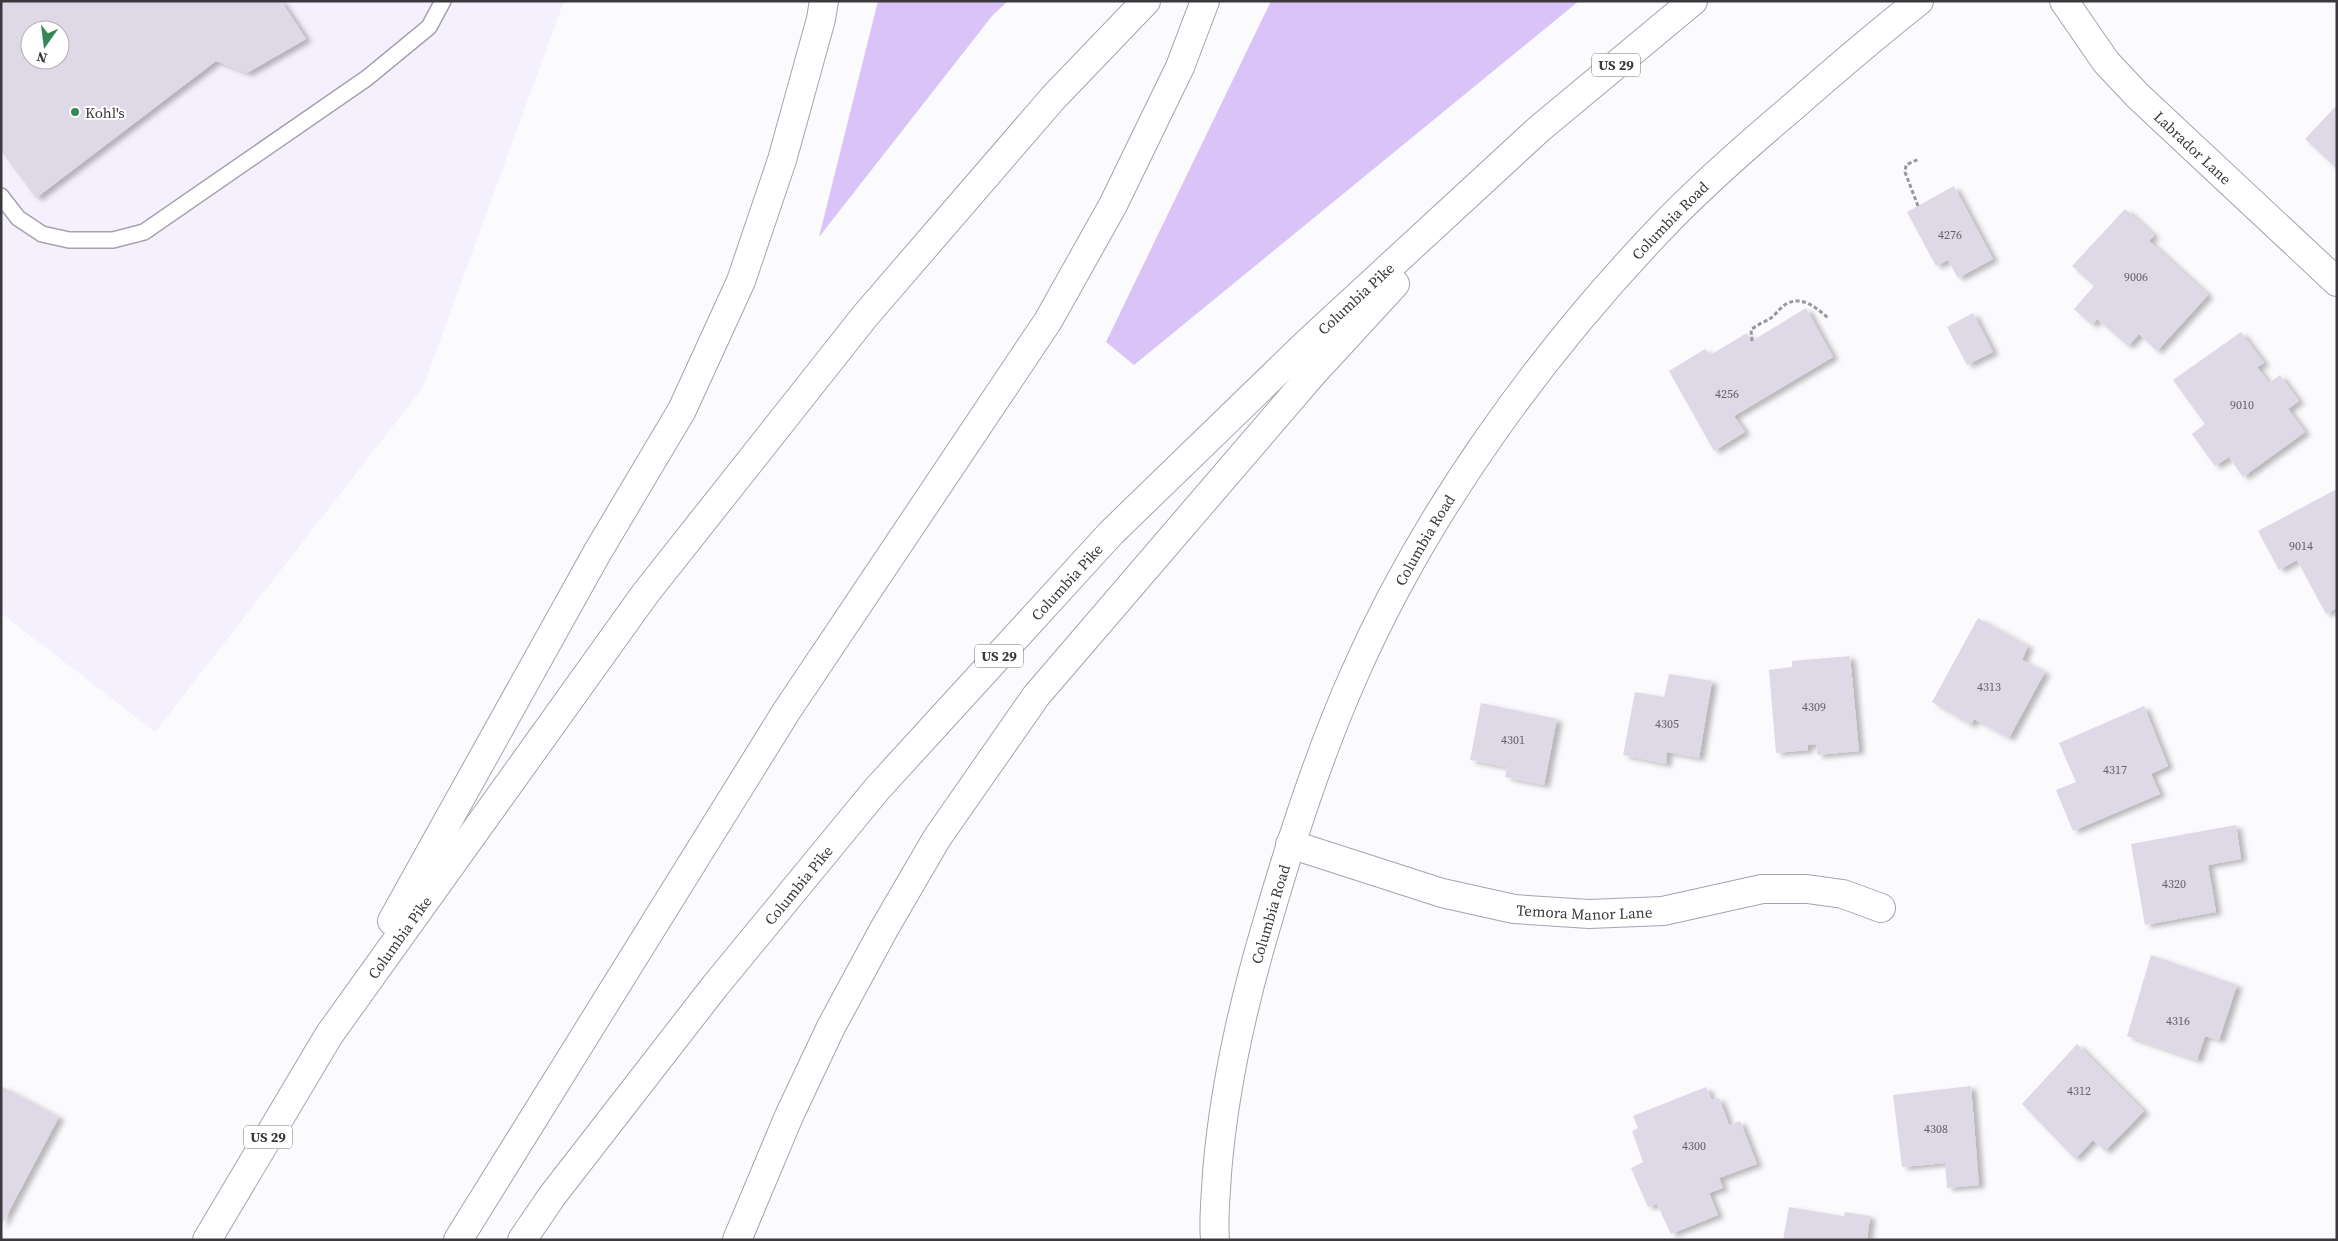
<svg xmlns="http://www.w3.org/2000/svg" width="2338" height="1241" viewBox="0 0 2338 1241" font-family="'Source Serif 4',serif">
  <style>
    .built { fill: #f5f0fd; fill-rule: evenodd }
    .green { fill: #dac4f7 }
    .building { fill: #ded8e7; fill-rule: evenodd; filter: url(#shadow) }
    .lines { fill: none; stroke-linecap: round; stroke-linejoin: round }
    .service-casing { stroke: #a8a2b0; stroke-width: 18 }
    .minor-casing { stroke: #a8a2b0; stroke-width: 30 }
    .tertiary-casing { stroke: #a8a2b0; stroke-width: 30 }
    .motorway-casing { stroke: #a8a2b0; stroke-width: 30 }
    .path { stroke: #99989c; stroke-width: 3; stroke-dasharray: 4 2.5; stroke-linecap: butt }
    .service { stroke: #fff; stroke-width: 15 }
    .minor { stroke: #fff; stroke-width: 28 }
    .tertiary { stroke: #fff; stroke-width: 28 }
    .motorway { stroke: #fff; stroke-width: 28 }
    .poi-dot { fill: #368657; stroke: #fff; stroke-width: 2 }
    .labels { text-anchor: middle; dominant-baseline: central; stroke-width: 4; stroke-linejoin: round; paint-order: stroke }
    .number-label { font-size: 12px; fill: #646168 }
    .shield { fill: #fff; stroke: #767478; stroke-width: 1 }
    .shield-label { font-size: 14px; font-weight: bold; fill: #3b393e }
    .poi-label { font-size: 15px; fill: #3b393e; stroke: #fff; text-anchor: start }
    .street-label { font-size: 15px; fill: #3b393e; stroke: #fff }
  </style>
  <defs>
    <filter id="shadow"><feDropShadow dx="5.5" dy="3" stdDeviation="2.5" flood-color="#0004"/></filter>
  </defs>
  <rect width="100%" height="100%" fill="#fbfafd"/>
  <path class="built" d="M1 1H564L423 387 155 732 1 613ZM30 30H60V60H30Z"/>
  <g class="green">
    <path d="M878 1H1008L992 16 819 237Z"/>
    <path d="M1271 1H1579L1134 365 1106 342Z"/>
  </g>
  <g class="building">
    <path d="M1 1H281L306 39 247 73 216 61 36 198 1 151ZM30 30H60V60H30Z"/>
    <path d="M2337 105V165L2335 167 2305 139Z"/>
    <path d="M1954 186 1993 259 1958 278 1948 260 1936 266 1907 212Z"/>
    <path d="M2125 209 2154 235 2149 241 2208 295 2157 351 2139 334 2128 346 2097 319 2092 325 2074 309 2094 286 2072 266Z"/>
    <path d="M1806 308 1833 357 1734 416 1745 432 1714 451 1669 371 1705 349 1710 355 1747 333 1752 341Z"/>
    <path d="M1973 313 1993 352 1967 365 1947 327Z"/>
    <path d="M2241 332 2264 363 2257 367 2269 383 2280 375 2299 401 2288 409 2305 432 2243 477 2229 457 2215 466 2192 434 2205 424 2173 380Z"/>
    <path d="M2337 489V608L2326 614 2297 560 2279 570 2258 531Z"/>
    <path d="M1978 618 2028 646 2022 660 2045 672 2009 738 1974 719 1971 725 1932 702Z"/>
    <path d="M1850 656 1859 751 1817 755 1816 744 1808 745V750L1776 753 1769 670 1792 667V661Z"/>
    <path d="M1669 674 1712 681 1699 758 1667 752 1666 764 1623 755 1635 692 1664 697Z"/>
    <path d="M1481 703 1557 719 1544 785 1505 777 1507 767 1470 760Z"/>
    <path d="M2144 706 2168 766 2151 774 2160 794 2073 831 2056 790 2076 782 2059 743Z"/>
    <path d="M2236 825 2241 859 2208 865 2216 912 2145 925 2131 844Z"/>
    <path d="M2151 955 2237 985 2219 1040 2205 1036 2197 1060 2127 1036Z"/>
    <path d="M2077 1044 2144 1111 2105 1151 2093 1140 2075 1159 2022 1104Z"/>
    <path d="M1 1086 59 1117 1 1226Z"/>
    <path d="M1971 1086 1979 1185 1947 1188 1945 1163 1902 1167 1893 1095Z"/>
    <path d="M1706 1087 1712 1100 1719 1098 1729 1125 1740 1121 1757 1164 1719 1178 1723 1188 1709 1193 1718 1215 1671 1234 1657 1204 1648 1207 1631 1168 1643 1162 1632 1131 1638 1128 1633 1116Z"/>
    <path d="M1789 1207 1836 1215 1844 1216 1845 1212 1870 1216 1867 1240H1783Z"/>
  </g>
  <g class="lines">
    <g class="service-casing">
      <path id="service" d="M1 196 18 218 42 234 69 240H113L144 232 367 78 429 27 443 1"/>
    </g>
    <g class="minor-casing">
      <g id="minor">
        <path id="s1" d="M2064 1 2106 62 2138 96 2337 282"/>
        <path id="s2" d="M1290 844 1442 893 1514 909 1589 914 1663 911 1762 889H1807L1843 894 1881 908"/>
      </g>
    </g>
    <g class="tertiary-casing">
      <g id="tertiary">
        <path id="s3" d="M1215 1240C1213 1218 1216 1196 1217 1173 1224 1087 1243 1003 1268 920 1292 837 1319 754 1354 675 1425 513 1540 354 1663 226 1704 183 1749 144 1794 106 1835 70 1876 35 1919 1"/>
      </g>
    </g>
    <g class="motorway-casing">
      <g id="motorway">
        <path d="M392 921 597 553 682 410 741 281 782 160 821 19 824 1"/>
        <path id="s4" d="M207 1240 329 1035 645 594 865 316 1053 98 1146 1"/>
        <path d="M458 1240 786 712 1048 321 1113 205 1180 67 1205 1"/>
        <path id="s5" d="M522 1240 552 1196 715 986 877 789 1111 533 1308 342 1539 129 1693 1"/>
        <path d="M737 1240 789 1116 831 1027 884 929 937 838 1036 696 1314 372 1395 284"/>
      </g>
    </g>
    <g class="path">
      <path d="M1918 206 1905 172 1906 165 1919 159"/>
      <path d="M1752 341 1751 330C1756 325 1765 322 1771 318 1776 314 1780 308 1786 304 1802 295 1817 308 1828 318"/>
    </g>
    <use href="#service" class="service"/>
    <use href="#minor" class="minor"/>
    <use href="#tertiary" class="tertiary"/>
    <use href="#motorway" class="motorway"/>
  </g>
  <circle class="poi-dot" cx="75" cy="112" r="5"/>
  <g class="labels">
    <g class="number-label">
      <text x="1950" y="235">4276</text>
      <text x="2136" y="277">9006</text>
      <text x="1727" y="394">4256</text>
      <text x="2242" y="405">9010</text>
      <text x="2301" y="546">9014</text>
      <text x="1989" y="687">4313</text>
      <text x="1814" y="707">4309</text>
      <text x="1667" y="724">4305</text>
      <text x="1513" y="740">4301</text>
      <text x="2115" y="770">4317</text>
      <text x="2174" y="884">4320</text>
      <text x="2178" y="1021">4316</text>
      <text x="2079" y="1091">4312</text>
      <text x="1936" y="1129">4308</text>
      <text x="1694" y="1146">4300</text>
    </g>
    <g class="shield">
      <rect x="1592" y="53.5" width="48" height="23" rx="4"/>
      <rect x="975" y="644.5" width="48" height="23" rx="4"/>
      <rect x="244" y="1125.5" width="48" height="23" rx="4"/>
    </g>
    <g class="shield-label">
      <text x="1616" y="65">US 29</text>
      <text x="999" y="656">US 29</text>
      <text x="268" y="1137">US 29</text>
    </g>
    <g class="poi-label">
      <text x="85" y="112">Kohl's</text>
    </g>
    <g class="street-label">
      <text stroke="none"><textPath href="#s1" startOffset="196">Labrador Lane</textPath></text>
      <text stroke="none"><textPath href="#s3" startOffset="1142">Columbia Road</textPath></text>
      <text stroke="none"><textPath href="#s5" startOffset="1260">Columbia Pike</textPath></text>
      <text stroke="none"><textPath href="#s3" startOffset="738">Columbia Road</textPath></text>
      <text stroke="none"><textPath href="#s5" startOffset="855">Columbia Pike</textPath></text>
      <text stroke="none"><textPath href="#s5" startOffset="450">Columbia Pike</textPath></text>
      <text stroke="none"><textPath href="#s2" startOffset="304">Temora Manor Lane</textPath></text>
      <text stroke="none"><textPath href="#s3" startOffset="332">Columbia Road</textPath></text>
      <text stroke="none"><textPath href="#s4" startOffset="359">Columbia Pike</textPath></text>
    </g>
  </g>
  <rect width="2338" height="1241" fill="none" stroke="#3b393e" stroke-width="5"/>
  <g transform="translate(45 45) rotate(194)"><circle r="24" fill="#ffffff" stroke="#b1b0b2"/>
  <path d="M0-4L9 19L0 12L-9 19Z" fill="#368657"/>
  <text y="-8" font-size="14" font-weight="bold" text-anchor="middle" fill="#3b393e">N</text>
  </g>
</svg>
